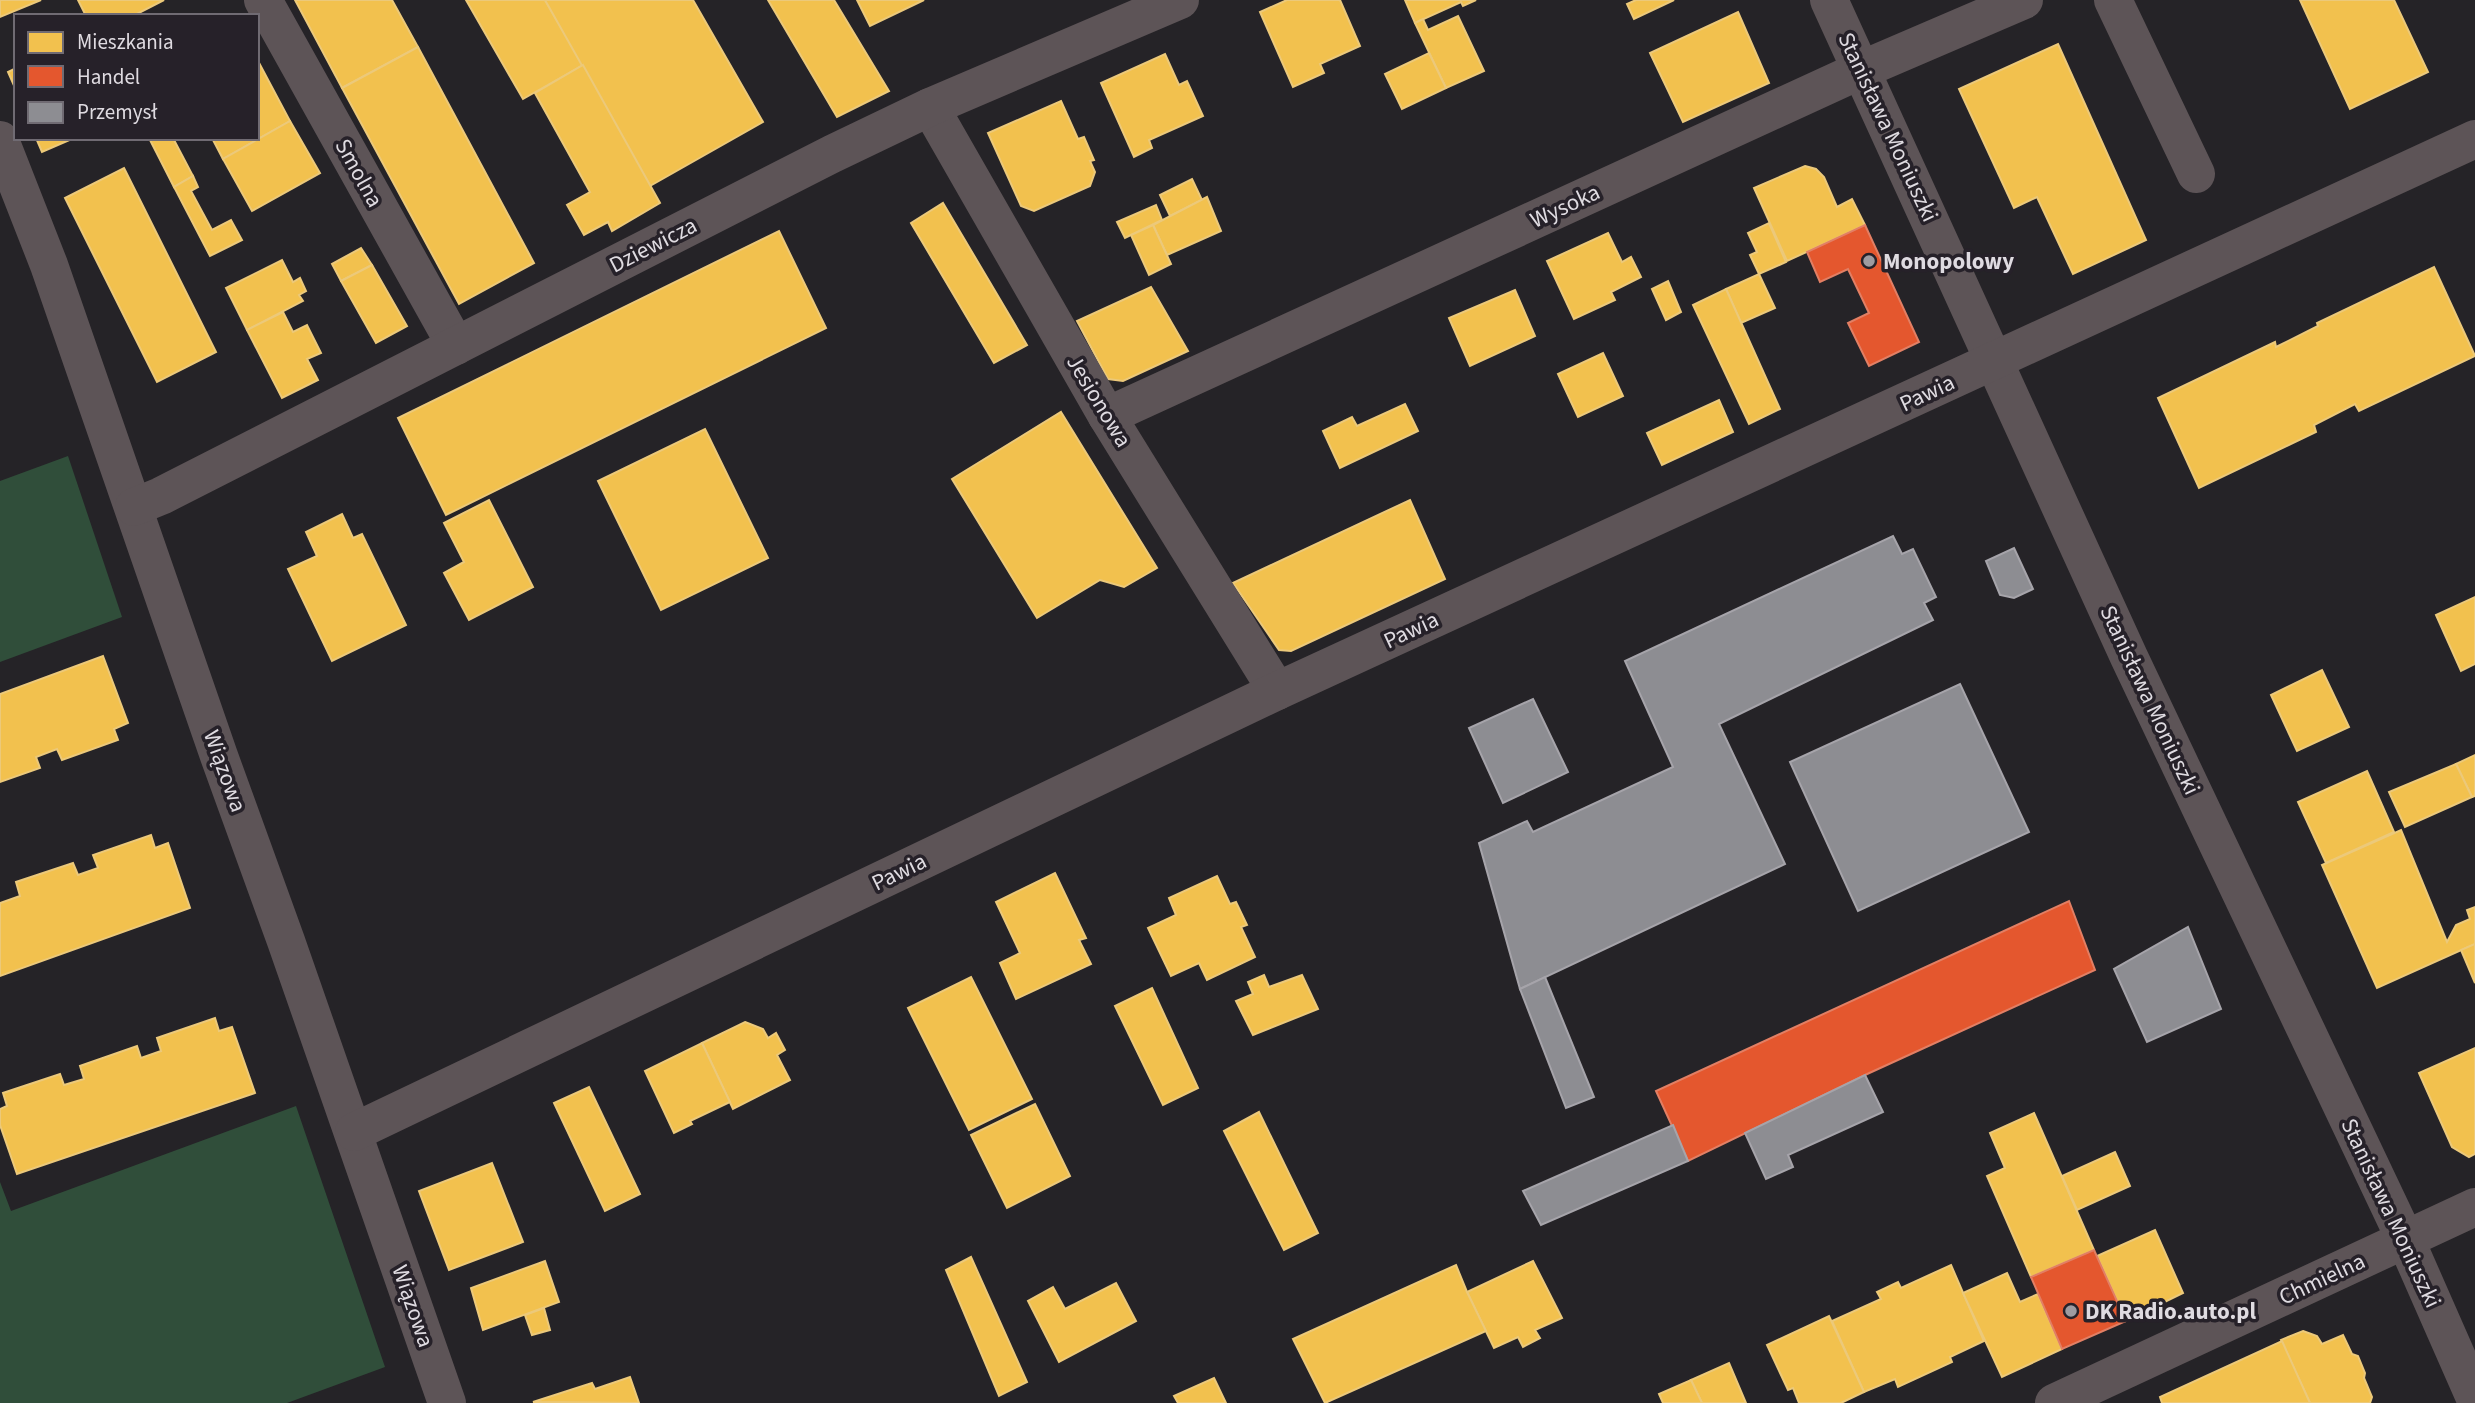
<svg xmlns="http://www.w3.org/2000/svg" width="2475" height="1403" viewBox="0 0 2475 1403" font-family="'Source Sans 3',sans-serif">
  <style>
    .green { fill: #304e3a }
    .homes { fill: #f2c14e; stroke: #ecc97a; stroke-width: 2 }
    .shops { fill: #e4572e; stroke: #e27f64; stroke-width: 2 }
    .industry { fill: #8d8d92; stroke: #a6a4aa; stroke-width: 2 }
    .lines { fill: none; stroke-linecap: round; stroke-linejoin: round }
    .minor { stroke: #5d5457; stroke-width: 38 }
    .poi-dot { fill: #9e9ba0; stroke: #262129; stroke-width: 2.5 }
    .labels { text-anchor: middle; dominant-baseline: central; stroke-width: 7; stroke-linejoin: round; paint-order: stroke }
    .street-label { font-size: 23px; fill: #dfdbe1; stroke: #262129 }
    .poi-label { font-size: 23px; font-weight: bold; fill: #dfdbe1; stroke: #262129; text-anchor: start }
  </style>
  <rect width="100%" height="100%" fill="#252327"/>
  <g class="green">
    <path d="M68 456 122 617 0 662V481Z"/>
    <path d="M296 1106 385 1367 287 1403H0V1182L11 1211Z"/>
  </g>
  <g class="homes">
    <path d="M0 0H41L0 17Z"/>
    <path d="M78 0H164L133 16H86Z"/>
    <path d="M295 0H392L418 47 342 88Z"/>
    <path d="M466 0H545L583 65 523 99Z"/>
    <path d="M545 0H693L763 122 650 186Z"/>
    <path d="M768 0H834L889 91 837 117Z"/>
    <path d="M857 0H924L870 26Z"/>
    <path d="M1287 0H1340L1360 46 1320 64 1324 73 1293 87 1260 12Z"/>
    <path d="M1405 0H1476L1463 6 1461 2 1415 23Z"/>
    <path d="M1636 0H1674L1634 19 1627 4Z"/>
    <path d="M2300 0H2394L2428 72 2350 109Z"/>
    <path d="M1738 12 1769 83 1683 122 1650 53Z"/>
    <path d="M1458 16 1484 71 1446 88 1415 23 1423 19 1428 30Z"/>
    <path d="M2058 44 2146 240 2073 274 2037 197 2014 208 1959 89Z"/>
    <path d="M418 47 534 263 459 304 342 88Z"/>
    <path d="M1429 53 1446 88 1402 109 1385 74Z"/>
    <path d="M1165 54 1179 85 1187 81 1203 116 1149 140 1152 148 1134 157 1101 83Z"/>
    <path d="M257 59 290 121 223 159 212 138H257Z"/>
    <path d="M583 65 660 203 612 231 608 222 584 235 567 205 590 192 535 93Z"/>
    <path d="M16 68V90L8 72Z"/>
    <path d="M1061 101 1078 139 1084 137 1094 160 1090 161 1095 172 1090 186 1034 211 1021 206 988 133Z"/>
    <path d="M290 121 320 173 252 211 223 159Z"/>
    <path d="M36 138H74L42 152Z"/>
    <path d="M149 138H173L193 176 174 187Z"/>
    <path d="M1805 166 1816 169 1824 177 1837 207 1852 199 1865 225 1787 261 1754 188Z"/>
    <path d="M124 168 216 352 157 382 65 198Z"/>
    <path d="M193 176 198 187 191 191 212 230 231 220 242 240 210 256 174 187Z"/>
    <path d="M1192 179 1202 200 1170 216 1160 195Z"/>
    <path d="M1207 197 1221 231 1167 255 1153 225Z"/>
    <path d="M943 203 1027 345 994 363 911 223Z"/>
    <path d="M1156 205 1162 220 1125 238 1117 222Z"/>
    <path d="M1769 223 1786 262 1759 274 1750 255 1757 252 1748 233Z"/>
    <path d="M1153 225 1171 264 1149 275 1131 235Z"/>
    <path d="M779 231 826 328 446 515 398 418Z"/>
    <path d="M1608 233 1622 262 1631 257 1641 277 1611 292 1615 300 1574 319 1547 261Z"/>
    <path d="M361 248 372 265 341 281 332 264Z"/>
    <path d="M282 260 293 282 300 278 306 291 299 295 303 301 247 330 226 288Z"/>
    <path d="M372 265 407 326 376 343 341 281Z"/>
    <path d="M2434 267 2475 356 2359 411 2355 404 2314 425 2316 432 2199 488 2158 398 2275 342 2276 347 2318 326 2317 323Z"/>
    <path d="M1759 274 1775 308 1741 323 1726 289Z"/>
    <path d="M1668 281 1681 312 1666 320 1652 289Z"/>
    <path d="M1151 287 1188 351 1123 381 1108 379 1077 321Z"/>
    <path d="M1726 289 1780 409 1749 424 1693 305Z"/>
    <path d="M1515 290 1535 336 1470 366 1449 318Z"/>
    <path d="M283 312 293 332 307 325 321 353 307 359 318 380 282 398 247 330Z"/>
    <path d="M1603 353 1623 396 1578 417 1558 374Z"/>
    <path d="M1719 400 1733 432 1662 465 1647 433Z"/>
    <path d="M1405 404 1418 431 1340 468 1323 431 1352 417 1357 426Z"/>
    <path d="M1061 412 1157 568 1124 587 1100 580 1037 618 952 479Z"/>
    <path d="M705 429 768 558 661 610 598 481Z"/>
    <path d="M489 500 533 587 469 620 444 573 464 562 444 523Z"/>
    <path d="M1410 500 1445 579 1291 651 1279 650 1233 583Z"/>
    <path d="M342 514 353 538 362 534 406 625 332 661 288 569 317 556 306 532Z"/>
    <path d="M2475 597V664L2461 671 2436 615Z"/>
    <path d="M103 656 128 723 114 729 118 740 62 760 57 749 36 757 40 768 0 782V694Z"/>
    <path d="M2322 670 2349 727 2297 751 2271 695Z"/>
    <path d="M2475 755V796L2472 797 2456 764Z"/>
    <path d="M2456 764 2472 797 2405 827 2389 792Z"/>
    <path d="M2367 771 2394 832 2326 863 2298 802Z"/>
    <path d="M2401 830 2447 942 2456 925 2470 919 2467 910 2475 907V944L2377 988 2322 865Z"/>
    <path d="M151 835 155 848 168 843 190 908 0 976V903L20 896 16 882 73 863 78 875 98 868 93 855Z"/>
    <path d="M1055 873 1086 938 1079 940 1091 964 1016 999 1000 963 1020 953 996 902Z"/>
    <path d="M1217 876 1230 904 1236 902 1247 925 1241 927 1255 957 1207 980 1199 963 1171 976 1148 928 1176 915 1169 898Z"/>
    <path d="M2475 944V983L2461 950Z"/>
    <path d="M1264 975 1269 987 1302 975 1318 1009 1253 1035 1236 1001 1253 994 1248 982Z"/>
    <path d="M971 977 1032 1099 969 1130 908 1008Z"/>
    <path d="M1152 988 1198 1088 1163 1105 1115 1006Z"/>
    <path d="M215 1018 219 1031 232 1027 255 1093 17 1174 0 1125V1109L7 1106 3 1093 60 1074 64 1085 84 1079 80 1066 137 1046 141 1058 161 1051 157 1038Z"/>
    <path d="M745 1022 763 1029 768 1038 776 1033 785 1050 777 1055 790 1080 733 1109 702 1043Z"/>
    <path d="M702 1043 730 1102 690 1121 692 1124 674 1133 645 1071Z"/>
    <path d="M2475 1048V1154L2469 1157 2452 1147 2419 1073Z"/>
    <path d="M589 1087 640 1194 605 1211 554 1103Z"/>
    <path d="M1035 1104 1070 1176 1007 1208 971 1135Z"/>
    <path d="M1259 1112 1318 1233 1284 1250 1224 1131Z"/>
    <path d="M2034 1113 2094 1250 2031 1277 1987 1176 2005 1168 1990 1133Z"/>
    <path d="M2115 1152 2130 1186 2077 1210 2062 1176Z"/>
    <path d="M492 1163 523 1242 449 1270 419 1191Z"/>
    <path d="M2155 1230 2183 1293 2126 1321 2097 1256Z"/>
    <path d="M971 1257 1027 1382 999 1396 946 1270Z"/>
    <path d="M545 1261 559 1302 483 1330 471 1288Z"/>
    <path d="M1533 1261 1562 1318 1535 1330 1540 1338 1523 1347 1518 1337 1494 1348 1467 1292Z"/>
    <path d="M1456 1265 1467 1292 1486 1331 1325 1403 1293 1339Z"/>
    <path d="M1951 1265 1984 1341 1950 1357 1952 1362 1898 1387 1895 1379 1864 1392 1832 1321 1881 1299 1877 1292 1898 1282 1901 1288Z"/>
    <path d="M2007 1273 2020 1302 2038 1294 2062 1349 2002 1377 1963 1293Z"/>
    <path d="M1116 1283 1136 1321 1059 1362 1028 1301 1053 1287 1065 1309Z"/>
    <path d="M544 1308 550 1330 532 1335 525 1315Z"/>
    <path d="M1829 1316 1864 1392 1841 1403H1799L1793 1388 1788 1390 1767 1345Z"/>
    <path d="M2303 1331 2317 1336 2322 1344 2343 1335 2352 1354 2358 1356 2365 1373 2364 1378 2372 1397 2370 1403H2310L2281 1340Z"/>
    <path d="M2282 1341 2310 1403H2162L2160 1397Z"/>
    <path d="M1729 1363 1746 1403H1702L1691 1380Z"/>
    <path d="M630 1377 639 1403 533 1402 592 1383 595 1389Z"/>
    <path d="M1214 1378 1226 1403H1178L1174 1396Z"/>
    <path d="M1691 1380 1702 1403H1663L1659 1394Z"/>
  </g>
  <g class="shops">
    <path d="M1865 225 1919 342 1869 366 1848 323 1869 313 1848 269 1820 282 1807 252Z"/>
    <path d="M2069 901 2095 970 1865 1075 1688 1161 1656 1091Z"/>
    <path d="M2094 1250 2126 1321 2062 1349 2031 1277Z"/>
  </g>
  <g class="industry">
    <path d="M1893 536 1902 554 1913 549 1936 597 1924 603 1933 620 1719 724 1785 864 1520 989 1479 843 1527 821 1533 832 1673 767 1625 661Z"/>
    <path d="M2014 548 2033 589 2014 598 2000 595 1986 561Z"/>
    <path d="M1960 684 2029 832 1858 911 1790 762Z"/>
    <path d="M1533 699 1568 772 1503 803 1469 728Z"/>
    <path d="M2188 927 2221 1009 2147 1042 2114 969Z"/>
    <path d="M1545 977 1594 1097 1566 1108 1520 989Z"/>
    <path d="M1865 1075 1883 1112 1788 1155 1793 1167 1766 1179 1745 1133Z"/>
    <path d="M1673 1125 1688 1161 1541 1225 1523 1191Z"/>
  </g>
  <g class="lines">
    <g class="minor">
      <path d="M263 0 456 346"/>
      <path d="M1829 0 2129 657 2406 1241 2475 1398"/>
      <path d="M2113 0 2196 174"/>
      <path d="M930 107 1107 416 1277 691"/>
      <path d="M0 140 49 265 219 756 286 941 447 1403"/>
      <path d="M1107 416 1861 70 2024 0"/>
      <path d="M134 507 161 496 832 154 930 107 1180 0"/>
      <path d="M354 1132 1277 691 2475 139"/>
      <path d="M2054 1403 2475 1207"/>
    </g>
  </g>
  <g class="poi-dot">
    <circle cx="1869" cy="261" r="7"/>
    <circle cx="2071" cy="1311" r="7"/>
  </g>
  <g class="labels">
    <g class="street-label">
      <text transform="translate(1888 127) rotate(65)">Stanisława Moniuszki</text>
      <text transform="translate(359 173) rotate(61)">Smolna</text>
      <text transform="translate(1565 206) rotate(-25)">Wysoka</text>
      <text transform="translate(653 245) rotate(-27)">Dziewicza</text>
      <text transform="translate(1927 393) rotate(-25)">Pawia</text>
      <text transform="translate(1099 401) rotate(59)">Jesionowa</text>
      <text transform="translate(1411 630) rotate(-25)">Pawia</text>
      <text transform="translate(2150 700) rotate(65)">Stanisława Moniuszki</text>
      <text transform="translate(225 771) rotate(70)">Wiązowa</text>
      <text transform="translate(899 872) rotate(-26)">Pawia</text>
      <text transform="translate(2391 1213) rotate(65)">Stanisława Moniuszki</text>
      <text transform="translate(2322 1279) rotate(-25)">Chmielna</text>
      <text transform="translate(413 1306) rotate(71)">Wiązowa</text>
    </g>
    <g class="poi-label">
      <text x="1883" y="261">Monopolowy</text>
      <text x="2085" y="1311">DK Radio.auto.pl</text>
    </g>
  </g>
  <rect x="14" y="14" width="245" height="126" fill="#262129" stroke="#706b73" stroke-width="2"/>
  <rect x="28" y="32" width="35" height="21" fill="#f2c14e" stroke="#706b73" stroke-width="2"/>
  <text x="77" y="49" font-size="21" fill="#dfdbe1">Mieszkania</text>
  <rect x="28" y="66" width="35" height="21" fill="#e4572e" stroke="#706b73" stroke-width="2"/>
  <text x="77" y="84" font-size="21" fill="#dfdbe1">Handel</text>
  <rect x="28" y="102" width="35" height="21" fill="#8d8d92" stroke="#706b73" stroke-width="2"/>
  <text x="77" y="119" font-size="21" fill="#dfdbe1">Przemysł</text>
</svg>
